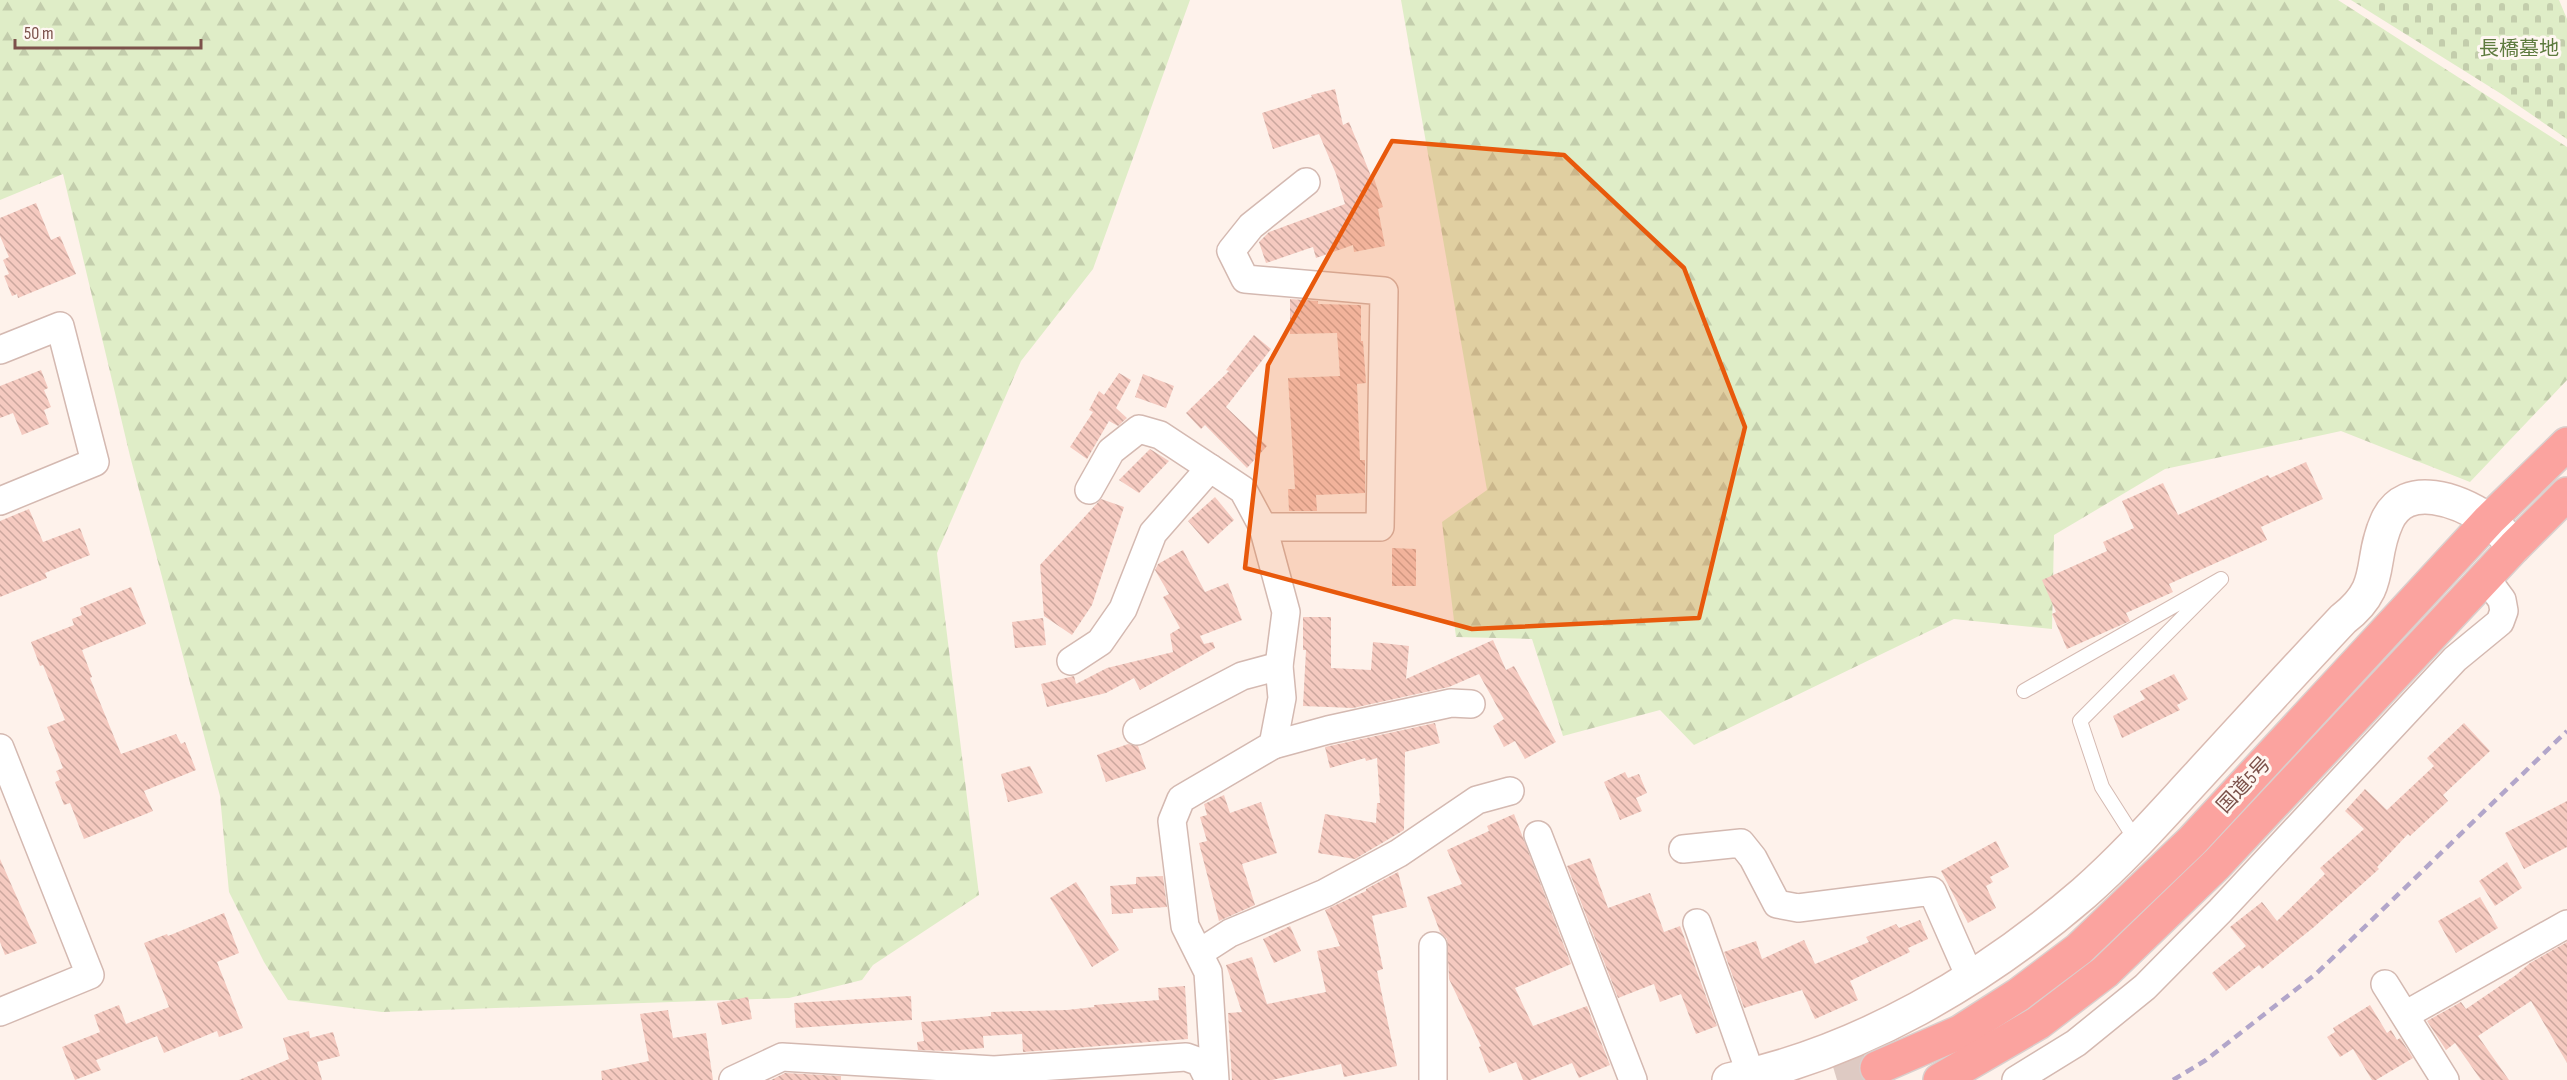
<svg xmlns="http://www.w3.org/2000/svg" width="2567" height="1080" viewBox="0 0 2567 1080" font-family="'Sofia Sans Condensed','Noto Sans JP',sans-serif">
  <style>
    .forest { fill: url(#forest-firs) }
    .cemetery { fill: url(#cemetery-stones) }
    .building { fill: url(#building-back-hatch) }
    .lines { fill: none; stroke-linecap: round; stroke-linejoin: round }
    .highway-tunnel { stroke: #decac3; stroke-width: 33; stroke-dasharray: 33 16; stroke-linecap: butt }
    .lane-casing { stroke: #d4b9b1; stroke-width: 16 }
    .street-casing { stroke: #d4b9b1; stroke-width: 30 }
    .secondary-casing { stroke: #d9bab1; stroke-width: 36 }
    .highway-casing { stroke: #dacfcd; stroke-width: 36 }
    .lane { stroke: #fff; stroke-width: 14 }
    .street { stroke: #fff; stroke-width: 27 }
    .secondary { stroke: #fff; stroke-width: 33 }
    .highway { stroke: #fba39f; stroke-width: 33 }
    .rail { stroke: #b2a6ca; stroke-width: 4.5; stroke-dasharray: 9 6; stroke-linecap: butt }
    .marked { fill: #e8590c; fill-opacity: 0.2; stroke: #e8590c; stroke-width: 4.5; stroke-linejoin: round }
    .labels { text-anchor: middle; dominant-baseline: central; stroke-width: 6; stroke-linejoin: round; paint-order: stroke }
    .park-label { font-size: 20px; fill: #5e7b3f; stroke: #fff7f2 }
    .street-label { font-size: 20px; fill: #7c524b; stroke: #fff7f2 }
  </style>
  <defs>
    <pattern id="forest-firs" width="22" height="20" patternUnits="userSpaceOnUse" patternTransform="scale(1.5)"><rect width="22" height="20" fill="#dfedc7"/><path d="M5 1l3.5 6h-7zM16 11l3.5 6h-7z" fill="#c3cdac"/></pattern>
    <pattern id="cemetery-stones" width="16" height="16" patternUnits="userSpaceOnUse" patternTransform="scale(1.5)"><rect width="16" height="16" fill="#dfedc7"/><path d="M2 7V4a2 2 0 0 1 4 0v3zM10 15v-3a2 2 0 0 1 4 0v3z" fill="#c3cdac"/></pattern>
    <pattern id="building-back-hatch" width="6" height="6" patternUnits="userSpaceOnUse" patternTransform="scale(1.5)"><rect width="6" height="6" fill="#f5cac0"/><path d="M-1 5l2 2M0 0l6 6M5-1l2 2" fill="none" stroke="#cba79e"/></pattern>
  </defs>
  <rect width="100%" height="100%" fill="#fef2eb"/>
  <g class="forest">
    <path d="M0 0H1190L1093 269 1021 361 937 553 979 895 873 965 862 980 789 998 382 1012 288 1000 264 962 229 892 220 796 130 456 63 174 0 200Z"/>
    <path d="M1401 0H2338L2567 147V380L2470 482 2341 431 2165 469 2054 535 2052 629 1954 619 1694 745 1660 710 1563 736 1532 639 1456 637 1442 522 1487 490Z"/>
  </g>
  <path class="cemetery" d="M2351 0H2559L2567 19V139L2503 95Z"/>
  <g class="building">
    <path d="M1335 89 1343 125 1349 122 1371 176 1373 175 1383 207 1378 209 1385 246 1354 252 1353 245 1316 258 1313 247 1266 263 1259 242 1269 232 1345 204 1336 174 1319 134 1273 149 1262 113 1312 97 1311 95Z"/>
    <path d="M36 203 51 240 60 236 76 274 18 298 17 294 12 296 4 276 9 274 3 260 9 257 0 236V218Z"/>
    <path d="M1290 299 1318 301V304L1361 305V341H1363L1366 383 1357 384 1360 460H1365V493L1316 495 1317 511H1289L1288 489H1295L1288 378 1340 376 1337 333 1290 334Z"/>
    <path d="M1254 335 1271 349 1226 407 1267 446 1247 468 1205 425 1201 429 1186 413 1229 371 1226 370Z"/>
    <path d="M41 370 48 388 44 390 51 407 44 410 49 424 22 435 13 413 0 418V386Z"/>
    <path d="M1119 373 1131 380 1116 408 1127 418 1118 426 1109 421 1087 459 1070 447 1093 412 1089 410 1099 391 1104 395Z"/>
    <path d="M1143 374 1174 386 1166 408 1135 397Z"/>
    <path d="M1150 449 1169 461 1139 493 1119 480Z"/>
    <path d="M2306 462 2323 499 2261 527 2267 540 2169 584 2173 592 2126 613 2130 621 2067 649 2052 614 2056 612 2042 580 2107 551 2103 542 2134 528 2122 501 2163 483 2178 515 2268 475 2270 478Z"/>
    <path d="M1215 497 1234 520 1208 544 1188 521Z"/>
    <path d="M1101 499 1124 507 1092 605 1072 635 1044 616 1040 565Z"/>
    <path d="M29 509 43 542 80 528 90 555 45 573 47 578 0 597V521Z"/>
    <path d="M1392 548 1416 549V586H1392Z"/>
    <path d="M1183 550 1205 592 1228 583 1242 620 1200 636 1204 644 1213 642 1215 648 1140 690 1134 678 1106 693 1047 707 1041 684 1074 676 1076 684 1107 668 1173 652 1170 634 1180 628 1163 597 1169 594 1155 570 1158 564Z"/>
    <path d="M131 587 146 624 82 650 92 677 90 678 121 754 176 734 181 744 185 742 196 770 144 791 153 811 84 839 70 803 64 805 55 782 60 780 56 771 63 768 47 727 65 720 43 665 40 666 31 642 74 625 72 619 82 615 80 608Z"/>
    <path d="M1303 617H1331V668L1371 670 1373 642 1409 646 1406 679 1493 640 1506 670 1514 666 1556 742 1525 759 1515 741 1504 747 1493 726 1504 719 1479 674 1449 687 1353 708 1303 706 1306 650H1303Z"/>
    <path d="M1043 618 1046 645 1015 648 1012 622Z"/>
    <path d="M2174 674 2188 699 2177 705 2180 710 2122 738 2113 716 2145 699 2140 691Z"/>
    <path d="M1435 723 1440 743 1405 752 1404 830 1355 859 1318 853 1325 814 1376 823 1377 803H1380L1377 758 1366 761 1365 758 1330 768 1325 747Z"/>
    <path d="M2464 723 2490 751 2443 795 2448 801 2410 836 2408 834 2377 867 2379 869 2314 927 2262 969 2259 965 2226 991 2212 973 2246 946 2230 927 2262 902 2277 921 2325 874 2320 868 2364 829 2345 811 2365 789 2387 810 2434 766 2427 758Z"/>
    <path d="M1128 744 1138 746 1146 769 1106 782 1097 755Z"/>
    <path d="M1030 766 1043 793 1008 802 1001 774Z"/>
    <path d="M1625 772 1628 778 1639 774 1647 793 1636 798 1642 811 1620 820 1604 782Z"/>
    <path d="M1224 795 1230 813 1261 802 1277 853 1242 864 1255 905 1219 921 1199 843 1207 841 1200 817 1207 815 1204 804Z"/>
    <path d="M2567 801V847L2524 869 2505 833Z"/>
    <path d="M1514 814 1571 964 1515 988 1533 1026 1587 1006 1610 1065 1579 1078 1572 1063 1530 1080H1523L1516 1062 1489 1073 1479 1047 1481 1046 1449 979 1447 939 1440 932 1427 897 1462 884 1447 850 1489 831 1487 826Z"/>
    <path d="M1996 841 2009 867 1990 877 1993 882 1986 886 1996 908 1968 923 1941 871Z"/>
    <path d="M1590 858 1608 908 1650 893 1664 932 1680 926 1717 1026 1696 1034 1681 994 1660 1002 1654 984 1618 998 1567 866Z"/>
    <path d="M0 859 37 943 5 955 0 942Z"/>
    <path d="M2507 862 2522 888 2495 906 2479 881Z"/>
    <path d="M1398 872 1407 907 1372 916 1383 969 1377 971 1397 1066 1344 1077 1341 1064 1272 1080H1232L1228 1013 1242 1012 1226 965 1252 957 1267 1004 1326 992 1317 951 1340 946 1325 910 1366 891V889Z"/>
    <path d="M1163 876 1167 907 1133 909V913L1112 914 1110 886 1136 884V877Z"/>
    <path d="M1076 882 1119 950 1092 967 1050 898Z"/>
    <path d="M2480 897 2498 928 2456 953 2438 921Z"/>
    <path d="M224 913 239 953 217 962 243 1028 219 1037 217 1031 164 1053 157 1036 96 1060 101 1070 75 1080 62 1047 100 1032 94 1015 119 1005 126 1024 169 1007 144 943 167 934 168 936Z"/>
    <path d="M1920 920 1928 939 1908 948 1910 952 1850 981 1858 1000 1815 1019 1802 990 1744 1008 1724 952 1756 941 1762 959 1804 940 1815 964 1869 942 1866 937 1896 924 1899 928Z"/>
    <path d="M1290 926 1301 951 1274 963 1263 939Z"/>
    <path d="M2567 942V1063L2531 1001 2478 1036 2509 1080H2481L2455 1043 2446 1050 2427 1021 2461 1002 2466 1009 2516 975 2530 963Z"/>
    <path d="M1185 986 1188 1039 1023 1052 1022 1034 983 1036 984 1048 947 1051 918 1050 917 1042 924 1041 921 1022 991 1016V1012L1067 1010 1094 1007V1005L1159 1000 1158 988Z"/>
    <path d="M911 996 912 1020 796 1028 794 1003Z"/>
    <path d="M748 997 752 1019 722 1025 717 1003Z"/>
    <path d="M2370 1005 2387 1033 2391 1030 2397 1040 2400 1038 2413 1058 2376 1080H2372L2353 1049 2340 1057 2327 1037 2335 1032 2333 1028Z"/>
    <path d="M668 1010 673 1038 706 1033 713 1080H602L601 1071 649 1061 640 1014Z"/>
    <path d="M309 1031 310 1038 333 1032 340 1056 317 1062 322 1080H239L289 1059 283 1038Z"/>
    <path d="M785 1073 841 1076V1080H771Z"/>
  </g>
  <g class="lines">
    <path class="highway-tunnel" d="M1837 1080 1877 1068"/>
    <g class="lane-casing">
      <path id="lane" d="M2024 691 2221 579 2080 721 2102 787 2137 842"/>
    </g>
    <g class="street-casing">
      <g id="street">
        <path d="M0 350 60 326 95 462 0 501"/>
        <path d="M1089 490 1111 451 1139 429 1160 435 1210 468"/>
        <path d="M1263 527H1380L1384 291 1245 279 1231 251 1251 226 1306 182"/>
        <path d="M1071 661 1100 642 1123 609 1153 533 1210 468 1243 490 1263 527 1286 612 1279 666 1282 698 1273 745 1181 799 1172 821 1185 926 1208 972 1215 1080"/>
        <path d="M1137 731 1242 676 1279 666"/>
        <path d="M1273 745 1328 730 1451 703 1471 704"/>
        <path d="M0 748 90 975 0 1012"/>
        <path d="M1538 835 1633 1080"/>
        <path d="M1683 849 1741 843 1753 858 1777 904 1798 908 1932 891 1970 977"/>
        <path d="M1697 923 1751 1075"/>
        <path d="M1433 946V1080"/>
        <path d="M1199 953 1230 933 1325 893 1399 853 1477 800 1510 791"/>
        <path d="M2385 984 2445 1080"/>
        <path d="M2405 1015 2567 924"/>
        <path d="M733 1080 782 1057 994 1070 1186 1057 1200 1062 1209 1080"/>
        <path d="M2016 1080 2076 1043 2145 987 2220 911 2455 659 2500 622 2504 611 2502 600 2485 577"/>
      </g>
    </g>
    <g class="secondary-casing">
      <path id="secondary" d="M1729 1080C1861 1052 1983 980 2084 893 2125 857 2161 816 2198 776 2246 724 2294 671 2343 619 2386 586 2368 562 2387 521 2406 479 2460 501 2488 520 2498 526 2506 538 2514 547"/>
    </g>
    <g class="highway-casing">
      <g id="highway">
        <path d="M1877 1068 1960 1032 2018 995 2079 949 2192 841 2489 520 2567 444"/>
        <path d="M1940 1080 2038 1023 2105 972 2217 864 2514 547 2567 494"/>
      </g>
    </g>
    <use href="#lane" class="lane"/>
    <use href="#street" class="street"/>
    <use href="#secondary" class="secondary"/>
    <use href="#highway" class="highway"/>
    <path class="rail" d="M2173 1080 2206 1060 2317 973 2567 731"/>
  </g>
  <path class="marked" d="M1392 141 1564 155 1684 268 1745 427 1699 618 1472 629 1245 568 1268 365Z"/>
  <g class="labels">
    <g class="park-label">
      <text x="2519" y="49">長橋墓地</text>
    </g>
    <g class="street-label">
      <text transform="translate(2244 785) rotate(-47)">国道5号</text>
    </g>
  </g>
  <path d="M15 39v9h186v-9" fill="none" stroke="#7c524b" stroke-width="3"/>
  <text x="24" y="39" font-size="18" fill="#7c524b" stroke="#fff7f2" stroke-width="4.5" paint-order="stroke">50 m</text>
</svg>
